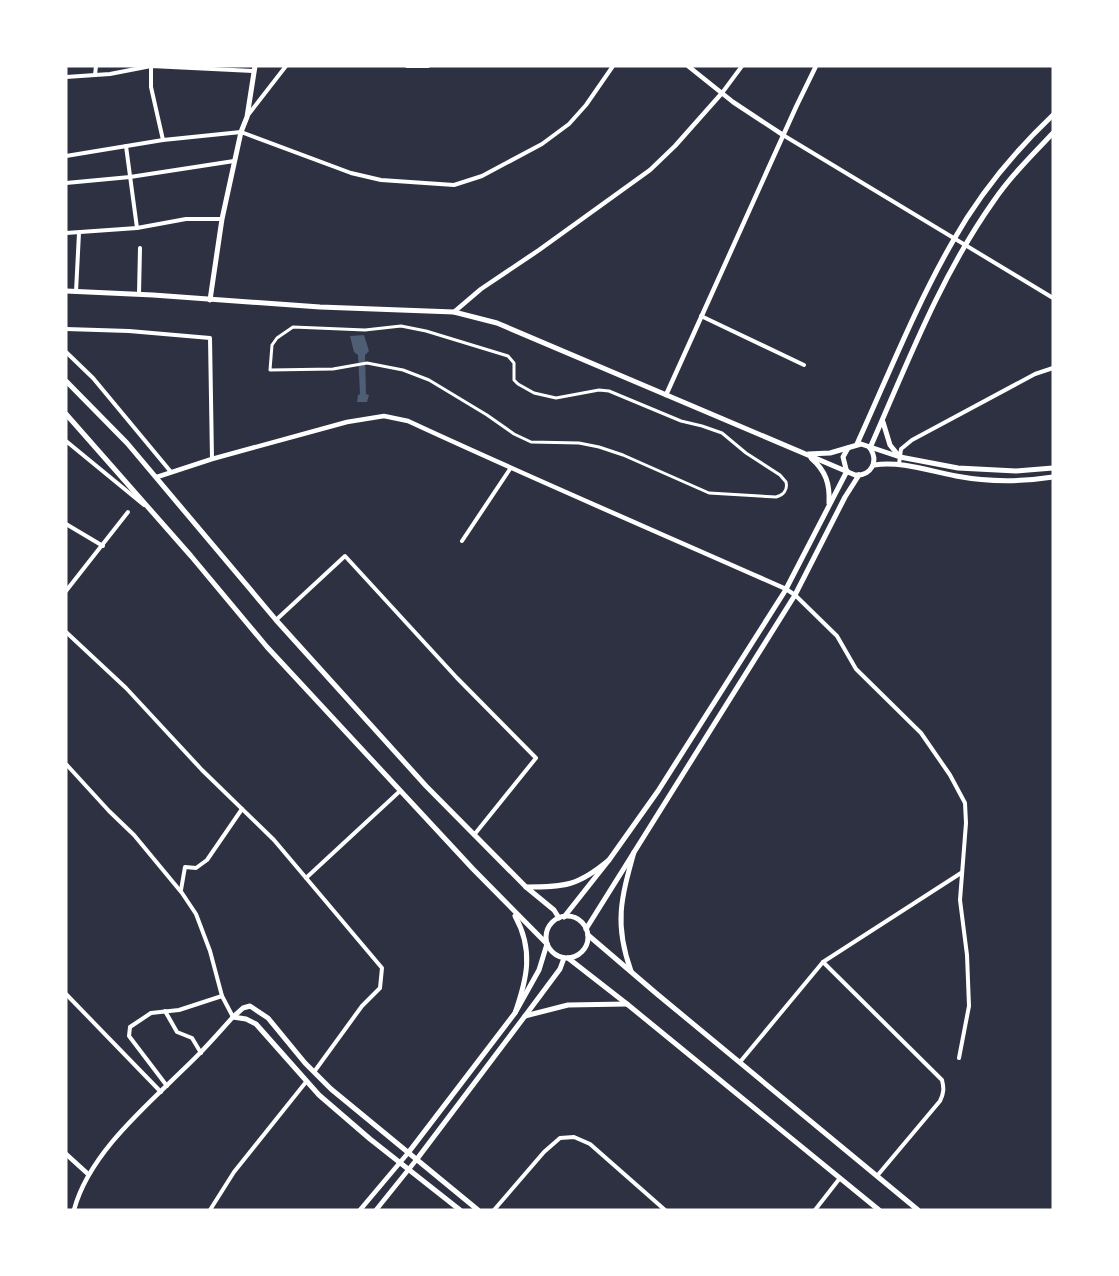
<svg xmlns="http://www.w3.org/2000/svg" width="1119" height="1276" viewBox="0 0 1119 1276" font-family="Jost,sans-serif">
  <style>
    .water { fill: #4f5d75 }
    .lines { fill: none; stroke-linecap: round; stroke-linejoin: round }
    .pedestrian { stroke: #fff; stroke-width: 3 }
    .minor { stroke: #fff; stroke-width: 4 }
    .tertiary { stroke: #fff; stroke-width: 4.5 }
    .secondary { stroke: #fff; stroke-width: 5 }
    .primary { stroke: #fff; stroke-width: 5 }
  </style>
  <rect width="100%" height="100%" fill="#2d3142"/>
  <path class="water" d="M364 335 369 351 365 355 366 394 369 395 367 402H357L358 395 360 394 358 355 354 352 350 336Z"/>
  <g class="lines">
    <path class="pedestrian" d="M401 326 426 331 508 356 514 363V380L518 384 534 393 556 398 599 390 609 391 681 421 702 426 722 433 746 453 780 475 786 482C788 490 783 495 776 497L709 493 623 455 599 447 579 443 531 442 514 434 487 415 429 380 403 370 367 363 333 369 270 370 272 345 277 338 293 327 365 330Z"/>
    <g class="minor">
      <path d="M151 66V87L163 140"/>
      <path d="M407 66H428"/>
      <path d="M95 75 96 66"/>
      <path d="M66 77 110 74 151 66 253 71"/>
      <path d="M722 93 742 66"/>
      <path d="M248 115 286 66"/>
      <path d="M783 135 1053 298"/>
      <path d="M126 146 137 228"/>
      <path d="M66 156 163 140 241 132 351 173 381 180 454 185 482 176 542 144 569 124 586 105 613 66"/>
      <path d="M66 183 130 177 234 161"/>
      <path d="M66 233 137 228 186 219H222"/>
      <path d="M76 292 79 233"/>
      <path d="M139 294 140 248"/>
      <path d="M701 316 804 365"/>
      <path d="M66 329 129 331 210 338 212 459"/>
      <path d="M66 352 93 378 171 472"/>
      <path d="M66 441 144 505"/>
      <path d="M899 464 901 449 912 440 1035 374 1053 368"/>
      <path d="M66 524 103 546"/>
      <path d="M462 541 510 469"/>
      <path d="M66 591 128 512"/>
      <path d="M795 595 837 636 856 669 921 733 950 775 965 803 966 823 960 900 967 955 969 1006 959 1058"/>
      <path d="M276 620 345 556 457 678 536 758 474 835"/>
      <path d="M66 632 126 688 202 770 274 840 382 968 380 988 362 1006 314 1072"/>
      <path d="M66 764 109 811 134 835 182 893 196 914 210 951 222 996 233 1017"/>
      <path d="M306 878 400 791"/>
      <path d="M181 890 185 867 196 868 207 860 242 809"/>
      <path d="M823 962 942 1080C944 1088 944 1093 940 1101L877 1176"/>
      <path d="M66 994 161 1092"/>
      <path d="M165 1011 177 1032 192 1038 201 1053"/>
      <path d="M740 1062 823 962 961 873"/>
      <path d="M167 1086 129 1036 130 1027 151 1013 179 1010 222 996"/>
      <path d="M210 1210 234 1172 306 1082"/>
      <path d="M494 1210 544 1152 560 1138 574 1137 590 1144 665 1210"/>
      <path d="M815 1210 840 1178"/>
    </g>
    <g class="tertiary">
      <path d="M688 66 733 102 783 135"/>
      <path d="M454 312 481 289 539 250 650 170 675 146 722 93"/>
      <path d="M666 395 796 107 816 66"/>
      <path d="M157 477 212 459 347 422 384 416 408 421C533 479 660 533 786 589L795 595"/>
      <path d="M66 1154 88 1174"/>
      <path d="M74 1210C90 1149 156 1098 199 1054 211 1042 222 1029 233 1017"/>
      <path d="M360 1210 408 1153"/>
      <path d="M376 1210 417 1159"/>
    </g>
    <g class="secondary">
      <path d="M66 291 153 295 320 307 454 312 497 323 855 475C871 476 879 462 870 448"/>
      <path d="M210 300 222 219 241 132 247 117 255 66"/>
      <path d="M883 422 890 445 899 456"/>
      <path d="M857 444C888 376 916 305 953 241 979 195 1014 152 1053 115"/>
      <path d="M870 448C907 364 940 277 993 202 1010 177 1032 155 1053 133"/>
      <path d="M808 454 830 453 861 444 900 457 958 468 1016 471 1053 468"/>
      <path d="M811 458C826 471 830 484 829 503"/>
      <path d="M874 465C902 461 929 471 956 476 988 482 1021 482 1053 477"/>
      <path d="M846 469 843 457 848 448"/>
      <path d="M564 917 609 860 658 791 785 591 847 471"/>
      <path d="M586 929 795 595 845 497 859 475"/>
      <path d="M233 1017 243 1008 250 1006 268 1018 305 1063 331 1089 478 1210"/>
      <path d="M233 1017 246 1019 256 1024 319 1095 370 1139 460 1210"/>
      <path d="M408 1153 515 1013 539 970 547 944"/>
      <path d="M417 1159 525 1016 560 969 564 958"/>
    </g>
    <g class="primary">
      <path d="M66 381 127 443 276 620 426 786 526 887 554 910 559 918"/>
      <path d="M66 414 191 556 267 647 473 869 547 944"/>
      <path d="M526 887C565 887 578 886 609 860"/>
      <circle cx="567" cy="937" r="21"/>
      <path d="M588 935 657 994 918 1210"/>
      <path d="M568 958 627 1004 879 1210"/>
      <path d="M631 971C614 924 621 899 634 852"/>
      <path d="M515 1013C527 979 534 950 515 916"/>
      <path d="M525 1016 568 1005 627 1004"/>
    </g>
  </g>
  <rect width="1119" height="1276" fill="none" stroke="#ffffff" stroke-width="135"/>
</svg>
